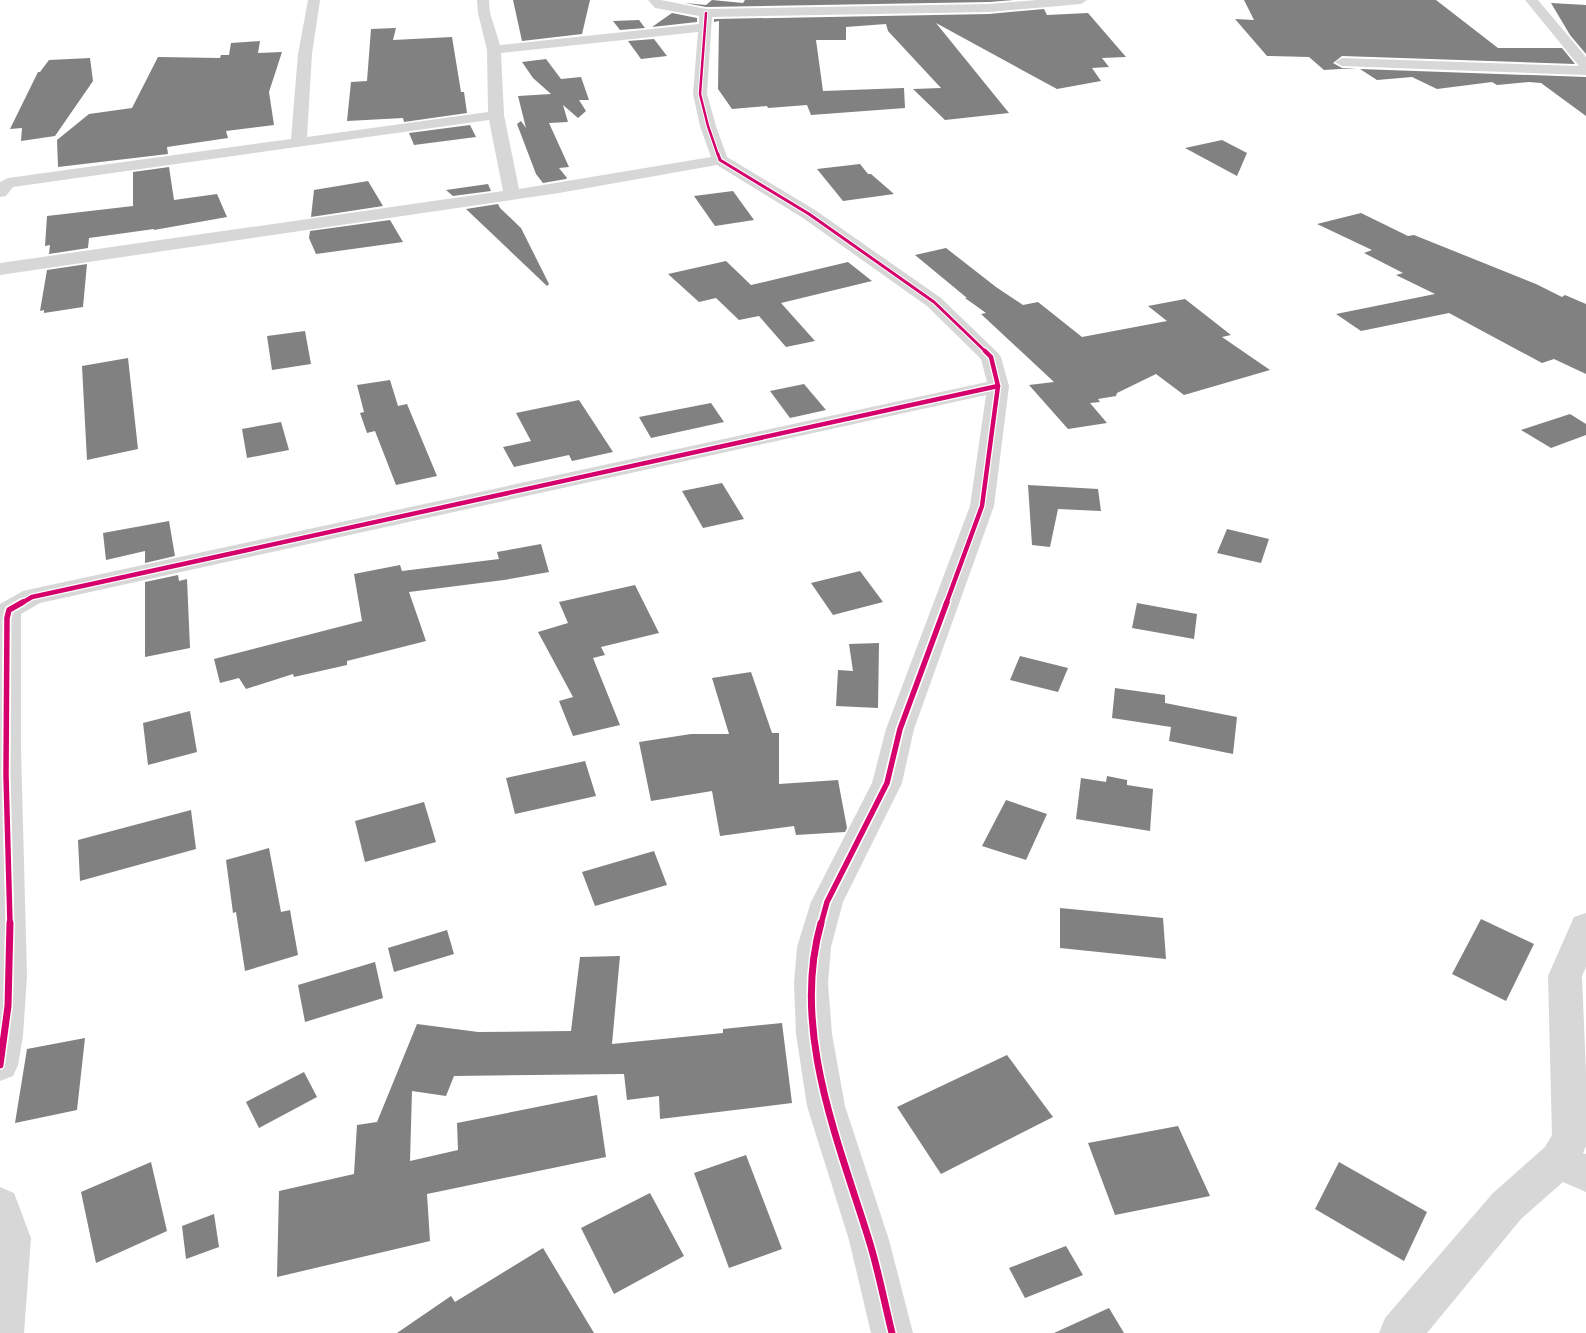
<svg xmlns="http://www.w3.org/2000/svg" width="1586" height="1333" viewBox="0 0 1586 1333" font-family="'Alegreya Sans',sans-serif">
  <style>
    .building { fill: #818181 }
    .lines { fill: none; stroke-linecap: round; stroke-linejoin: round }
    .minor { fill: #d7d7d7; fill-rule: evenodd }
    .cycleway-far4-casing { stroke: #fff; stroke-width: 4.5 }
    .cycleway-far3-casing { stroke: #fff; stroke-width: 5 }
    .cycleway-far2-casing { stroke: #fff; stroke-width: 7 }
    .cycleway-far1-casing { stroke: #fff; stroke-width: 9 }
    .cycleway-casing { stroke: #fff; stroke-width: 10 }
    .cycleway-far4 { stroke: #d6006c; stroke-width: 2.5 }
    .cycleway-far3 { stroke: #d6006c; stroke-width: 3 }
    .cycleway-far2 { stroke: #d6006c; stroke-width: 4.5 }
    .cycleway-far1 { stroke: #d6006c; stroke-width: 5.5 }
    .cycleway { stroke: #d6006c; stroke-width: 7 }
  </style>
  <rect width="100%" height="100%" fill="#fff"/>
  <g class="building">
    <path d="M513 0H590L582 34 522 41Z"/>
    <path d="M712 0 743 3 745 0H1014L989 2 706 7 685 3 706 5Z"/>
    <path d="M1244 0H1436L1498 48H1562L1575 64 1342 56 1333 63 1342 68H1357L1324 70 1309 57 1267 56 1235 19 1254 20Z"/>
    <path d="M1551 3 1586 5V54L1570 35Z"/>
    <path d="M1044 9 1047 15 1088 13 1126 57 1102 58 1109 67 1092 68 1101 81 1057 89 936 23 1009 113 945 120 913 89 941 88 888 31 886 24 846 27V40H816L823 91 904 88 905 108 811 115 807 105 768 108 767 106 732 109 718 89 719 21 714 22V19L989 14Z"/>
    <path d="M672 13 697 18V22L652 27Z"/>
    <path d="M639 20 645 28 620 30 613 21Z"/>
    <path d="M396 28 393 40 452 37 461 92H464L467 113 404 122 403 118 347 121 351 82 367 81 371 29Z"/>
    <path d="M654 39 667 56 641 59 628 41Z"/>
    <path d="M260 41 258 53 282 52 269 92 274 125 226 131 228 138 167 147 168 154 58 167 57 140 89 114 132 108 158 57 220 58 221 55H229L231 43Z"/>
    <path d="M90 58 93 81 55 136 21 141 22 128 10 129 38 72H40L49 60Z"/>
    <path d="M546 59 561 79 581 77 589 100H579L586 111 578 118 563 105 568 122 549 123 569 167 559 168 567 178 566 179 543 183 536 174 517 124 521 121 526 128 518 96 551 94 533 78 522 62Z"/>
    <path d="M1360 69 1586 77V116L1541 83 1529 82 1497 85 1492 82 1437 89 1412 77 1377 80Z"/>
    <path d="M470 125 476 137 414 145 409 133Z"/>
    <path d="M1222 140 1247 153 1237 176 1185 148Z"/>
    <path d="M860 164 868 174H871L894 194 843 201 817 169Z"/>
    <path d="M169 167 174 200 217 194 227 217 154 230V229L89 238 88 248 49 254 50 245 45 246 47 216 133 206V172Z"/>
    <path d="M368 181 383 206 311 217 314 190Z"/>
    <path d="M488 184 491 191 453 196 446 190Z"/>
    <path d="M733 191 754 220 715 226 694 196Z"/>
    <path d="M498 204 500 208 521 228 549 284 547 286 466 209Z"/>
    <path d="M1361 213 1408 236 1414 235 1536 284 1562 297 1565 295 1586 304V374L1554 359 1542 363 1449 313 1361 331 1336 314 1435 294 1396 275 1403 273 1364 253 1372 250 1317 224Z"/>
    <path d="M390 220 403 242 316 254 309 238 310 231Z"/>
    <path d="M946 248 996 287 1023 305 1038 302 1082 337 1167 321 1148 306 1185 299 1231 335 1222 337 1270 370 1184 395 1156 374 1117 393 1116 396 1098 399 1100 402 1090 403 1107 423 1068 429 1029 385 1054 382 981 314 986 313 965 298H967L915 255Z"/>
    <path d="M726 261 751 285 848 262 872 281 781 303 815 341 786 347 759 316 739 320 716 298 699 302 668 274Z"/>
    <path d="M87 264 83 307 44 313V310L40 311 47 270Z"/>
    <path d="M305 331 311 364 272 370 267 336Z"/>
    <path d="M128 358 138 449 87 460 82 366Z"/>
    <path d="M390 380 398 406 407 404 437 476 396 485 375 431 367 433 360 413 364 412 357 385Z"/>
    <path d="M804 384 826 410 790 418 770 391Z"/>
    <path d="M579 400 613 452 572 461 569 455 514 467 503 447 531 441 516 413Z"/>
    <path d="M711 403 724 422 651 438 639 417Z"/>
    <path d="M1570 414 1586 424V435L1551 448 1521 430Z"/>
    <path d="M281 422 289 450 247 458 242 429Z"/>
    <path d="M722 483 744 519 703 528 682 491Z"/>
    <path d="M1028 485 1098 489 1101 511 1058 509 1050 547 1032 545Z"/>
    <path d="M169 521 175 556 145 563V551L106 560 103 533Z"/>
    <path d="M1227 529 1269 539 1261 563 1217 553Z"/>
    <path d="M541 544 549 572 504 580 409 592 426 641 347 661V665L294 677 293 674 246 689 239 678 220 683 214 659 362 621 354 574 400 565 402 571 499 559 497 552Z"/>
    <path d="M860 571 883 602 833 615 811 583Z"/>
    <path d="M178 575 179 581 187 579 190 648 145 657V582Z"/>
    <path d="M635 585 659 633 601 647 605 655 593 658 620 725 573 736 559 701 573 697 538 632 568 623 559 602Z"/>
    <path d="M1137 603 1197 614 1194 639 1132 628Z"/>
    <path d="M879 643 878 708 836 706 838 670 853 671 849 644Z"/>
    <path d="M1020 656 1068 668 1058 692 1010 680Z"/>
    <path d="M751 672 772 733H779V784L838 780 847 828 845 832 796 835 794 826 720 836 712 791 651 801 639 742 691 734H729L712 678Z"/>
    <path d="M1115 688 1165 695V703L1237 717 1233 754 1169 741 1171 727 1112 718Z"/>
    <path d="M190 711 197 752 148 765 143 723Z"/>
    <path d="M585 761 596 796 515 814 506 778Z"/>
    <path d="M1107 776 1127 780V785L1153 789 1150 831 1076 819 1081 778 1106 782Z"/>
    <path d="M1006 800 1047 814 1026 860 982 846Z"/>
    <path d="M424 802 436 842 365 862 355 821Z"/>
    <path d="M191 810 196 849 80 881 78 840Z"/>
    <path d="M269 848 281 912 290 910 298 955 245 971 236 912 233 913 226 860Z"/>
    <path d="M654 851 667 885 595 906 582 872Z"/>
    <path d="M1060 908 1163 918 1166 959 1060 948Z"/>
    <path d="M1481 919 1534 944 1506 1001 1452 974Z"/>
    <path d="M447 930 454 954 394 972 388 948Z"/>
    <path d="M620 956 612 1044 723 1033V1029L782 1023 792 1103 660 1119 659 1096 627 1100 624 1074 454 1076 446 1096 412 1091 410 1161 458 1150 457 1123 597 1095 606 1157 427 1194 430 1241 277 1277 279 1191 354 1174 357 1125 377 1122 417 1024 478 1032 571 1031 580 957Z"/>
    <path d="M375 962 383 998 305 1022 298 985Z"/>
    <path d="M85 1038 77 1110 15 1123 27 1049Z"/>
    <path d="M1007 1055 1053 1117 941 1174 897 1107Z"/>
    <path d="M304 1072 317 1097 259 1128 246 1102Z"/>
    <path d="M1178 1126 1210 1196 1115 1215 1088 1143Z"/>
    <path d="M746 1155 782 1249 729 1268 694 1173Z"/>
    <path d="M151 1162 167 1231 96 1263 81 1192Z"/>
    <path d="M1339 1162 1427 1212 1404 1261 1315 1209Z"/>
    <path d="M650 1193 684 1256 614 1294 581 1228Z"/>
    <path d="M214 1214 219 1247 186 1259 182 1226Z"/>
    <path d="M1066 1246 1083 1275 1025 1298 1009 1268Z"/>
    <path d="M543 1248 594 1333H397L451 1296 455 1302Z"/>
    <path d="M1109 1308 1124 1333H1054Z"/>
  </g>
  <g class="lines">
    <g class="minor">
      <path d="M308 0H320L312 54 307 137 488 112 487 50 478 13 477 0H489L490 13 500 45 699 24V16L655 8 648 0H661L706 9 989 4 1037 0H1087L1081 4 989 12 712 17 707 94 716 126 727 157 815 210 941 298 998 353 1001 357 1009 386 994 506 914 729 902 783 843 902 831 947 828 983 832 1034 845 1106 889 1240 913 1333H871L849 1240 807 1106 796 1034 794 983 797 947 811 902 872 783 886 729 970 506 986 395 40 603 21 614V749L27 976 23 1036 18 1065 13 1076 0 1081V604L23 591 32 589 987 382 981 359 927 306 803 218 717 165 559 193 0 275V263L503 191 489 120 13 187 6 196 0 197V182L8 178 291 139 298 54ZM698 32 693 94 700 126 711 157 519 189 504 115 501 53Z"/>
      <path d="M1525 0H1538L1586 57V75L1342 66 1335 62 1342 58 1579 66Z"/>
      <path d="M1586 913V967L1582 976 1586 1073V1146L1583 1153 1586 1154V1192L1563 1182 1521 1219 1427 1333H1379L1385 1318 1493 1193 1545 1147 1552 1135 1548 976 1574 917Z"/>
      <path d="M0 1187 14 1193 31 1238 24 1333H0Z"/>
    </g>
    <g class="cycleway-far4-casing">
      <path id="cycleway-far4" d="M706 13 700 94 708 126 718 155"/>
    </g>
    <g class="cycleway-far3-casing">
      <path id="cycleway-far3" d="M718 154 720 160 809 214 934 302 986 352"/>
    </g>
    <g class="cycleway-far2-casing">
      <g id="cycleway-far2">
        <path d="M20 604 32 597 998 386"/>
        <path d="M946 604 982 506 998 386 991 357 985 351"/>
      </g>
    </g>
    <g class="cycleway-far1-casing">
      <g id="cycleway-far1">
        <path d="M10 924 6 775 7 618 9 610 23 602"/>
        <path d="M821 924 827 902 887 783 900 729 947 602"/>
      </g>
    </g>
    <g class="cycleway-casing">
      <g id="cycleway">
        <path d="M821 923C791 1028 837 1138 868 1237 878 1268 884 1301 892 1333"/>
        <path d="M0 1065 8 1006 10 923"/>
      </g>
    </g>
    <use href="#cycleway-far4" class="cycleway-far4"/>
    <use href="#cycleway-far3" class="cycleway-far3"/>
    <use href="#cycleway-far2" class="cycleway-far2"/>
    <use href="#cycleway-far1" class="cycleway-far1"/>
    <use href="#cycleway" class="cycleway"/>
  </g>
</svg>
